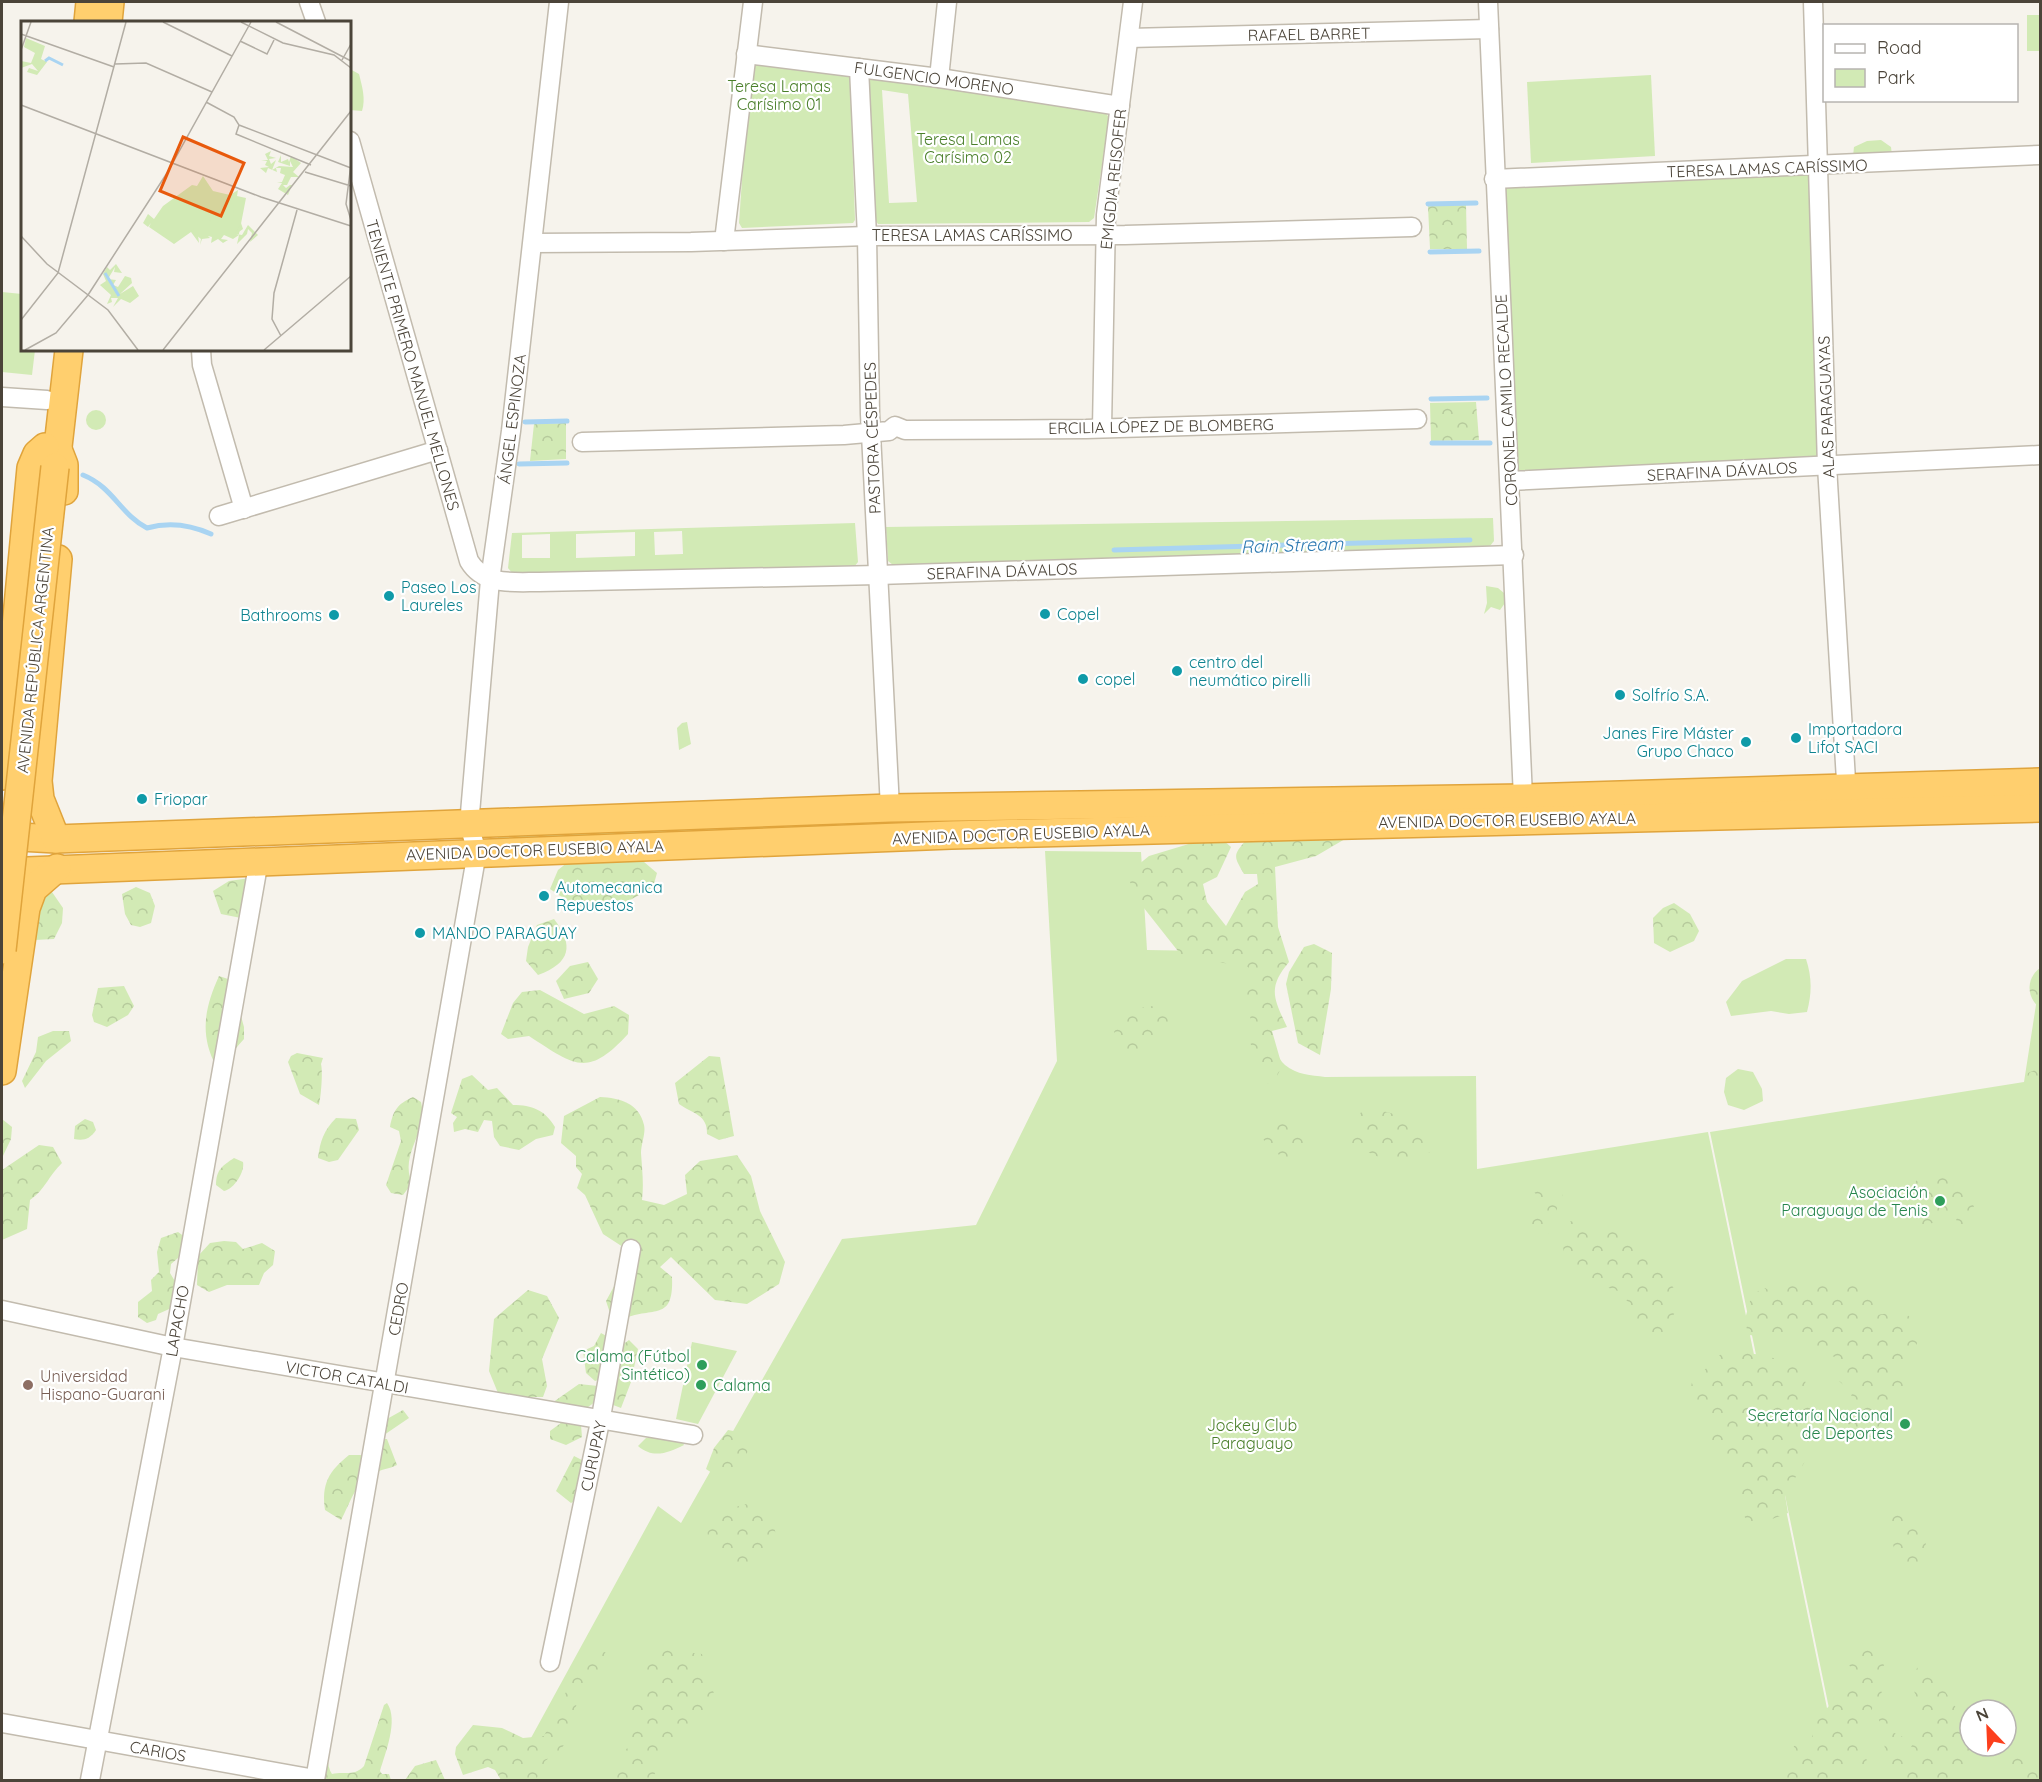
<svg xmlns="http://www.w3.org/2000/svg" width="2042" height="1782" viewBox="0 0 2042 1782" font-family="Quicksand,sans-serif">
  <style>
    .green { fill: #d2eab5; fill-rule: evenodd }
    .forest { fill: url(#forest-crowns) }
    .lines { fill: none; stroke-linecap: round; stroke-linejoin: round }
    .stream { stroke: #a9d4f2; stroke-width: 5 }
    .minor-casing { stroke: #c2bbae; stroke-width: 21 }
    .highway-casing { stroke: #e0a43c; stroke-width: 30 }
    .minor { stroke: #fff; stroke-width: 18 }
    .highway { stroke: #ffcf6e; stroke-width: 27 }
    .highway-bridge-casing { stroke: #e0a43c; stroke-width: 30; stroke-linecap: butt }
    .highway-bridge { stroke: #ffcf6e; stroke-width: 27 }
    .culture-dot { fill: #0f9aa8; stroke: #fff; stroke-width: 2 }
    .leisure-dot { fill: #2e9e5b; stroke: #fff; stroke-width: 2 }
    .education-dot { fill: #8d6e63; stroke: #fff; stroke-width: 2 }
    .labels { text-anchor: middle; dominant-baseline: central; stroke-width: 4.5; stroke-linejoin: round; paint-order: stroke }
    .street-label { font-size: 16px; fill: #4b4439; stroke: #fff }
    .park-label { font-size: 16px; fill: #4a7f2a; stroke: #fff }
    .culture-label { font-size: 16px; fill: #0d838f; stroke: #fff; text-anchor: start }
    .leisure-label { font-size: 16px; fill: #27864d; stroke: #fff; text-anchor: end }
    .education-label { font-size: 16px; fill: #785e54; stroke: #fff; text-anchor: start }
    .water-label { font-size: 18px; font-style: italic; fill: #2e7ab2; stroke: #fff }
    .inset-river { fill: none; stroke: #a9d4f2; stroke-width: 3 }
    .inset-road { fill: none; stroke: #b2ada4; stroke-width: 1.5 }
    .view { fill: #e8590c; fill-opacity: 0.15; stroke: #e8590c; stroke-width: 3 }
    .inset-edge { fill: none; stroke: #4b4439; stroke-width: 3 }
  </style>
  <defs>
    <pattern id="forest-crowns" width="20" height="18" patternUnits="userSpaceOnUse" patternTransform="scale(1.5)"><rect width="20" height="18" fill="#d2eab5"/><path d="M2 6a3 3 0 1 1 6 0M12 15a3 3 0 1 1 6 0" fill="none" stroke="#b6ca9c"/></pattern>
  </defs>
  <rect width="100%" height="100%" fill="#f6f3ec"/>
  <g class="green">
    <rect x="2027" y="15" width="13" height="36"/>
    <path d="M750 64 848 74 850 77 855 220 853 223 742 228 739 223Z"/>
    <path d="M350 69 359 74C362 86 366 99 362 111L350 110Z"/>
    <path d="M1651 75 1655 156 1531 163 1527 82Z"/>
    <path d="M874 76 1106 113 1109 118 1094 218 1089 222 878 224 874 218 869 80ZM882 90 908 94 917 202 889 203Z"/>
    <path d="M1881 140 1891 147 1892 155 1853 156 1854 147 1867 141Z"/>
    <path d="M1811 170 1820 459 1516 476 1501 188Z"/>
    <path d="M2 292 22 294V350H35L32 375 2 372Z"/>
    <circle cx="96" cy="420" r="10"/>
    <path d="M1493 518 1494 541 1490 546 893 565 888 561 886 527Z"/>
    <path d="M855 523 858 562 854 567 513 574 508 568 512 533ZM682 531 683 554 655 555 654 532ZM635 532V556L576 558V534ZM550 534V558H522V535Z"/>
    <path d="M1486 586 1498 588 1504 593 1505 603 1500 610 1491 607 1484 614 1487 603Z"/>
    <path d="M687 722 691 744 679 750 677 728 682 723Z"/>
    <path d="M828 823V827L498 838 497 835Z"/>
    <path d="M1045 851 1141 852 1147 950 1266 952C1268 980 1264 1047 1285 1065 1297 1075 1311 1075 1325 1077L1476 1076 1477 1169 1708 1132 1828 1713 1794 1780H508L658 1506 681 1523 842 1239 976 1225 1057 1061Z"/>
    <path d="M1786 959H1806C1812 977 1812 993 1807 1012L1789 1014 1771 1011 1731 1016 1726 1002 1742 981Z"/>
    <path d="M2040 979V1780H1796L1830 1713 1710 1132 2024 1082ZM1970 1710H2006V1746H1970Z"/>
    <path d="M1738 1069 1753 1072 1762 1089 1763 1101 1744 1110 1728 1105 1724 1092 1726 1078Z"/>
    <path d="M692 1342 737 1351 698 1424 676 1419Z"/>
    <path d="M680 1437 684 1445C668 1453 653 1459 638 1446L646 1438Z"/>
  </g>
  <g class="forest">
    <path d="M1466 205 1467 249H1430L1428 206Z"/>
    <path d="M1476 402 1479 440 1431 441 1430 403Z"/>
    <path d="M566 423V459L530 461 534 424Z"/>
    <path d="M1222 839 1231 847 1217 877 1203 884 1207 902 1226 926 1245 892 1258 884 1257 874H1244C1234 856 1232 856 1247 839H1345L1316 856 1275 867 1278 927 1289 962C1267 988 1274 999 1287 1027L1272 1031 1282 1066 1276 1078 1268 1084C1258 1067 1249 1049 1249 1028 1250 1018 1252 1009 1251 999L1246 994 1248 967 1212 961 1185 960 1136 898 1127 874 1149 856 1202 840Z"/>
    <path d="M637 856 657 873 653 887 616 908 575 906 550 889 558 870 573 858Z"/>
    <path d="M250 878 264 891 255 908 241 918 221 914 213 891 229 881Z"/>
    <path d="M136 887 150 893 155 906 151 923 140 927 131 925 125 914 122 894Z"/>
    <path d="M52 892 63 908 62 923 54 939 35 940 28 936 31 897Z"/>
    <path d="M1674 903 1690 914 1699 931 1694 941 1670 952 1654 943 1653 918 1663 908Z"/>
    <path d="M554 919C574 945 571 963 538 975L526 961 528 947 537 925Z"/>
    <path d="M1314 944 1332 953 1331 989 1320 1055 1298 1043 1286 984 1289 972 1304 947Z"/>
    <path d="M588 962 598 979 589 993 564 999 556 981 570 966Z"/>
    <path d="M2040 968V1008C2026 997 2026 978 2040 968Z"/>
    <path d="M219 976 231 980 244 1027V1039L236 1048 232 1066H216C199 1034 205 1007 219 976Z"/>
    <path d="M124 986 134 1006 128 1015 107 1027 94 1022 92 1015 98 988Z"/>
    <path d="M540 990 584 1014 614 1006 629 1015 628 1034C587 1079 574 1065 529 1036L508 1039 501 1034 513 1003 522 992Z"/>
    <path d="M1159 1005 1171 1015 1172 1032 1158 1043 1131 1053 1118 1041 1114 1032 1128 1010Z"/>
    <path d="M53 1031H69L71 1041 46 1061 25 1088 22 1081 36 1052 38 1037Z"/>
    <path d="M297 1053 323 1058 321 1064C323 1072 321 1097 319 1105L300 1094 288 1062 291 1056Z"/>
    <path d="M709 1056 720 1057 734 1136 719 1140 707 1134C708 1114 691 1113 679 1104L675 1083Z"/>
    <path d="M2040 1068V1090H2032L2026 1080 2028 1073Z"/>
    <path d="M472 1075 488 1090 497 1088 513 1105C532 1105 545 1110 555 1127L553 1135 536 1139 519 1150 500 1146 494 1137 492 1121 484 1120 478 1132 465 1129 454 1132 453 1123 457 1117 451 1113 462 1079Z"/>
    <path d="M413 1097 421 1102C429 1132 399 1153 412 1183L403 1195 391 1193 386 1185 401 1141 399 1131 390 1127C393 1111 397 1104 413 1097Z"/>
    <path d="M600 1097C620 1098 639 1103 644 1125 646 1133 641 1144 641 1153 642 1169 644 1183 642 1200L664 1205 687 1194 685 1175 700 1161 737 1155 751 1176 760 1211 785 1262 779 1284 747 1304 715 1300 671 1257 660 1267 672 1277C674 1324 652 1305 622 1320L611 1316 606 1301 618 1279 623 1247 603 1234 585 1195 577 1188 582 1174 576 1167V1156L561 1143 564 1116Z"/>
    <path d="M1364 1109C1392 1110 1410 1119 1433 1134L1430 1152C1399 1172 1375 1157 1347 1140L1350 1125Z"/>
    <path d="M336 1118 356 1119 359 1130 338 1160 329 1162 318 1158C320 1141 324 1130 336 1118Z"/>
    <path d="M2 1119 12 1127 11 1139 2 1158Z"/>
    <path d="M85 1119 93 1122 96 1130C90 1139 84 1141 74 1139L75 1126Z"/>
    <path d="M1266 1119 1291 1120 1308 1131 1310 1148 1298 1157 1285 1159 1267 1146 1260 1133Z"/>
    <path d="M39 1145 53 1147 62 1163C49 1175 45 1190 30 1200L27 1229 2 1240V1170Z"/>
    <path d="M234 1158 243 1162C245 1172 234 1189 224 1191L216 1185C216 1170 222 1166 234 1158Z"/>
    <path d="M1935 1169C1969 1181 1972 1193 1978 1227L1958 1229 1955 1212 1939 1222 1920 1225 1911 1211 1907 1193 1916 1181Z"/>
    <path d="M1539 1184 1563 1194 1556 1211 1557 1224 1548 1234 1537 1238 1525 1222V1215L1541 1205 1536 1194 1530 1189Z"/>
    <path d="M1569 1221 1597 1225 1616 1223 1632 1244 1658 1265 1681 1299 1666 1331 1655 1339 1632 1322 1629 1303 1618 1291 1597 1284 1566 1262 1563 1247Z"/>
    <path d="M178 1232 185 1237 184 1253 171 1264 170 1273 176 1283V1306L158 1314 156 1320 147 1323 138 1317V1302L152 1291 151 1280 159 1272 157 1252 161 1238Z"/>
    <path d="M224 1241 236 1242 243 1249 262 1243 275 1251 273 1265 264 1273 259 1285H227L209 1292 197 1285 198 1256 210 1243Z"/>
    <path d="M1839 1278 1861 1284 1877 1295 1871 1316 1901 1311 1921 1324 1922 1334 1908 1360 1902 1398 1873 1437 1859 1436 1845 1420 1852 1393 1837 1379 1833 1371 1839 1358 1819 1353 1807 1336 1788 1338 1748 1335 1745 1319 1752 1294 1765 1288 1775 1293 1793 1283 1833 1284Z"/>
    <path d="M528 1290 547 1296 559 1318 542 1359 547 1386 543 1397H514L498 1393 489 1371 494 1319Z"/>
    <path d="M601 1333 610 1338 601 1379 595 1381 586 1373 583 1351 594 1346Z"/>
    <path d="M629 1340 638 1349 633 1372 629 1373 631 1382 621 1408 608 1403 614 1351Z"/>
    <path d="M1724 1351C1753 1353 1777 1355 1803 1371L1813 1418 1807 1458 1785 1495 1788 1513 1749 1528 1739 1502 1740 1470 1706 1437 1711 1421 1689 1397 1692 1382Z"/>
    <path d="M579 1384 598 1386 599 1399 580 1413 582 1437 566 1445 550 1439V1431L565 1420 549 1405Z"/>
    <path d="M403 1410 409 1418 384 1435 378 1424Z"/>
    <path d="M728 1430 739 1432 749 1446C745 1464 735 1472 718 1477L706 1469 714 1448Z"/>
    <path d="M379 1439H387L397 1465C389 1469 382 1469 374 1473 356 1480 350 1504 341 1520L325 1510C321 1484 329 1471 349 1455H366Z"/>
    <path d="M574 1456 584 1461 579 1478 583 1485 576 1500 571 1503 556 1491Z"/>
    <path d="M1895 1503C1901 1507 1911 1511 1916 1516 1926 1528 1930 1555 1921 1568L1906 1570C1890 1547 1887 1530 1895 1503Z"/>
    <path d="M746 1504 773 1520 776 1536 774 1547 746 1566H734L724 1557 711 1555 706 1525 721 1511Z"/>
    <path d="M1864 1649 1880 1651 1884 1665C1875 1686 1887 1711 1892 1732L1905 1738 1898 1751 1908 1754 1921 1725 1918 1715 1921 1709 1909 1678 1923 1661C1938 1683 1970 1719 1970 1746H1976L1983 1760 1975 1771 1939 1780H1890C1884 1756 1886 1729 1873 1707L1861 1729 1857 1748 1866 1756 1868 1769 1857 1773 1854 1766 1837 1767 1830 1780H1779L1790 1762 1794 1746 1812 1737 1816 1720 1856 1677 1848 1663Z"/>
    <path d="M667 1650 702 1654 718 1707 666 1755 651 1780H603L628 1747V1701L645 1681 643 1660Z"/>
    <path d="M603 1651 606 1653 596 1681 578 1698 568 1740 560 1750 545 1761 536 1780H501L495 1770 488 1767 463 1775 455 1754 456 1747 473 1725 502 1728 523 1738 544 1736 566 1692 577 1664Z"/>
    <path d="M338 1680 340 1691C334 1709 321 1759 332 1774 344 1771 354 1777 364 1766L384 1705 387 1703C399 1720 385 1754 380 1771L382 1774H389L391 1780H317Z"/>
    <path d="M2013 1755 2023 1756 2030 1765 2040 1757V1780H2011L2008 1775Z"/>
    <path d="M436 1760 445 1780H405L415 1766Z"/>
  </g>
  <g class="lines">
    <g class="stream">
      <path d="M1428 204 1476 203"/>
      <path d="M1430 252 1479 251"/>
      <path d="M1431 399 1487 398"/>
      <path d="M525 422 567 421"/>
      <path d="M1432 443H1490"/>
      <path d="M519 464 567 463"/>
      <path d="M83 475C113 487 121 515 147 528 168 522 191 525 211 534"/>
      <path d="M1114 550 1470 540"/>
    </g>
    <g class="minor-casing">
      <g id="minor">
        <path d="M309 2 316 22"/>
        <path d="M1488 2 1523 798"/>
        <path d="M1813 2 1827 466 1847 797"/>
        <path d="M1129 38 1489 29"/>
        <path d="M746 54 939 78 1120 106"/>
        <path d="M859 68 867 236 870 414 890 808"/>
        <path d="M939 78 947 2"/>
        <path d="M350 141 469 561C484 586 513 582 539 582L878 575 1514 555"/>
        <path d="M1494 179 2040 155"/>
        <path d="M724 241 753 2"/>
        <path d="M533 243 691 242 867 236 1125 235 1412 227"/>
        <path d="M201 350 202 365 244 509"/>
        <path d="M2 397 47 400"/>
        <path d="M1102 428 1106 215 1133 2"/>
        <path d="M582 442 844 435 889 431 895 426 905 430 1086 429 1417 419"/>
        <path d="M1510 481 2040 455"/>
        <path d="M219 516 438 450"/>
        <path d="M2 1310 173 1347 693 1435"/>
        <path d="M550 1662 601 1417 631 1249"/>
        <path d="M2 1723 315 1779"/>
        <path d="M90 1780 173 1347 259 860"/>
        <path d="M315 1780 477 852 469 825 490 580 511 431 559 2"/>
      </g>
    </g>
    <g class="highway-casing">
      <g id="highway">
        <path d="M88 22 90 2"/>
        <path d="M108 22 110 2"/>
        <path d="M57 447 64 465V491"/>
        <path d="M56 464 69 350"/>
        <path d="M2 776 31 468 37 454 45 447"/>
        <path d="M2 836 56 839 890 808 1523 798 2040 782"/>
        <path d="M56 839 40 799 38 781 58 559"/>
        <path d="M2 872 951 835 2040 808"/>
        <path d="M2 1071 26 908 33 889 57 868"/>
      </g>
    </g>
    <use href="#minor" class="minor"/>
    <use href="#highway" class="highway"/>
    <g class="highway-bridge-casing">
      <path id="highway-bridge" d="M2 950 55 467"/>
    </g>
    <use href="#highway-bridge" class="highway-bridge"/>
  </g>
  <g class="culture-dot">
    <circle cx="389" cy="596" r="6"/>
    <circle cx="1045" cy="614" r="6"/>
    <circle cx="334" cy="615" r="6"/>
    <circle cx="1177" cy="671" r="6"/>
    <circle cx="1083" cy="679" r="6"/>
    <circle cx="1620" cy="695" r="6"/>
    <circle cx="1796" cy="738" r="6"/>
    <circle cx="1746" cy="742" r="6"/>
    <circle cx="142" cy="799" r="6"/>
    <circle cx="544" cy="896" r="6"/>
    <circle cx="420" cy="933" r="6"/>
  </g>
  <g class="leisure-dot">
    <circle cx="1940" cy="1201" r="6"/>
    <circle cx="702" cy="1365" r="6"/>
    <circle cx="701" cy="1385" r="6"/>
    <circle cx="1905" cy="1424" r="6"/>
  </g>
  <circle class="education-dot" cx="28" cy="1385" r="6"/>
  <g class="labels">
    <g class="street-label">
      <text transform="translate(1309 34) rotate(-1)">RAFAEL BARRET</text>
      <text transform="translate(934 78) rotate(8)">FULGENCIO MORENO</text>
      <text transform="translate(1767 168) rotate(-2)">TERESA LAMAS CARÍSSIMO</text>
      <text transform="translate(1113 179) rotate(-84)">EMIGDIA REISOFER</text>
      <text x="972" y="235">TERESA LAMAS CARÍSSIMO</text>
      <text transform="translate(413 365) rotate(74)">TENIENTE PRIMERO MANUEL MELLONES</text>
      <text transform="translate(1506 400) rotate(-93)">CORONEL CAMILO RECALDE</text>
      <text transform="translate(1826 407) rotate(-92)">ALAS PARAGUAYAS</text>
      <text transform="translate(512 419) rotate(-83)">ÁNGEL ESPINOZA</text>
      <text transform="translate(1161 426) rotate(-1)">ERCILIA LÓPEZ DE BLOMBERG</text>
      <text transform="translate(872 438) rotate(-92)">PASTORA CÉSPEDES</text>
      <text transform="translate(1722 471) rotate(-3)">SERAFINA DÁVALOS</text>
      <text transform="translate(1002 571) rotate(-2)">SERAFINA DÁVALOS</text>
      <text transform="translate(35 650) rotate(-84)">AVENIDA REPÚBLICA ARGENTINA</text>
      <text transform="translate(1507 820) rotate(-1)">AVENIDA DOCTOR EUSEBIO AYALA</text>
      <text transform="translate(1021 834) rotate(-2)">AVENIDA DOCTOR EUSEBIO AYALA</text>
      <text transform="translate(535 850) rotate(-2)">AVENIDA DOCTOR EUSEBIO AYALA</text>
      <text transform="translate(398 1309) rotate(-80)">CEDRO</text>
      <text transform="translate(177 1321) rotate(-80)">LAPACHO</text>
      <text transform="translate(347 1377) rotate(10)">VICTOR CATALDI</text>
      <text transform="translate(593 1456) rotate(-78)">CURUPAY</text>
      <text transform="translate(158 1751) rotate(10)">CARIOS</text>
    </g>
    <g class="park-label">
      <text x="779" y="86">Teresa Lamas<tspan x="779" dy="18">Carísimo 01</tspan></text>
      <text x="968" y="139">Teresa Lamas<tspan x="968" dy="18">Carísimo 02</tspan></text>
      <text x="1252" y="1425">Jockey Club<tspan x="1252" dy="18">Paraguayo</tspan></text>
    </g>
    <g class="culture-label">
      <text x="401" y="587">Paseo Los<tspan x="401" dy="18">Laureles</tspan></text>
      <text x="1057" y="614">Copel</text>
      <text x="322" y="615" text-anchor="end">Bathrooms</text>
      <text x="1189" y="662">centro del<tspan x="1189" dy="18">neumático pirelli</tspan></text>
      <text x="1095" y="679">copel</text>
      <text x="1632" y="695">Solfrío S.A.</text>
      <text x="1808" y="729">Importadora<tspan x="1808" dy="18">Lifot SACI</tspan></text>
      <text x="1734" y="733" text-anchor="end">Janes Fire Máster<tspan x="1734" dy="18">Grupo Chaco</tspan></text>
      <text x="154" y="799">Friopar</text>
      <text x="556" y="887">Automecanica<tspan x="556" dy="18">Repuestos</tspan></text>
      <text x="432" y="933">MANDO PARAGUAY</text>
    </g>
    <g class="leisure-label">
      <text x="1928" y="1192">Asociación<tspan x="1928" dy="18">Paraguaya de Tenis</tspan></text>
      <text x="690" y="1356">Calama (Fútbol<tspan x="690" dy="18">Sintético)</tspan></text>
      <text x="713" y="1385" text-anchor="start">Calama</text>
      <text x="1893" y="1415">Secretaría Nacional<tspan x="1893" dy="18">de Deportes</tspan></text>
    </g>
    <g class="education-label">
      <text x="40" y="1376">Universidad<tspan x="40" dy="18">Hispano-Guarani</tspan></text>
    </g>
    <g class="water-label">
      <text transform="translate(1292 545) rotate(-2)">Rain Stream</text>
    </g>
  </g>
  <g transform="translate(21 21)">
    <rect width="330" height="330" fill="#f6f3ec"/>
    <path d="M5 17 24 25 20 38 26 41 16 54 6 51 8 47 17 50 11 43 0 47V40L10 42 14 32 3 26ZM250 130 248 135 255 137 248 138 250 143 255 139 251 149 258 145 272 146 269 140V145L257 141 260 134V141L267 138 268 141 270 135 280 142 272 151 278 156H270L266 164H262L265 167 269 164H271L267 174 257 168 261 162 256 161H261L264 154 259 152 260 147H255L256 151 247 147 245 152 239 147 248 146 244 144 246 140 240 139H247L244 133ZM182 155 192 170 209 174 217 169 216 175 225 177 218 213 207 214 185 199 176 206 178 222 170 211 153 223 128 206 130 202 127 206 122 202 127 193 133 198 142 185 171 164 176 165Z" fill="#d2eab5"/>
    <path d="M210 182 212 183 213 193 208 213H214L220 202 222 208 215 213 221 214 227 204 237 214 229 221 231 212 227 208 226 213 216 223 218 214 212 218 203 214 200 218 207 219 202 222 197 218 190 222 191 216 187 215 189 217 181 218 179 224 180 218 170 210 191 191 197 189 199 194 188 197 190 202 196 198 197 203 200 194 203 198 210 196ZM95 243 101 252 93 251 94 246 87 258 95 259 92 264 97 266 104 255 110 257 111 262 99 273 112 265 118 275 109 282 100 278 92 286 97 277H90L91 281 86 283 90 274 79 264 85 260 82 253 86 246 89 249Z" fill="#d2eab5"/>
    <path class="inset-river" d="M24 40 28 37 42 44M84 252 98 275"/>
    <path class="inset-road" d="M142 1 211 35M220 1 262 22 313 34 330 47M255 1 330 40M0 13 93 46M219 20 246 33 253 19M0 29 10 1M321 39 330 23M94 43 125 42 191 71M185 81 213 96 218 104 215 113 290 144M0 84 240 176 330 205M218 104 330 147M330 143 325 183 330 199M284 151 330 165M0 215 26 243 87 289 117 329M67 274 146 152 230 1M0 299 37 252 105 1M260 315 251 298 253 272 276 189M4 329 35 312 67 274M142 329 330 90M243 329 330 255"/>
    <path class="view" d="M162 116 223 142 200 195 139 170Z"/>
    <rect width="330" height="330" class="inset-edge"/>
  </g>
  <rect width="2042" height="1782" fill="none" stroke="#4b4439" stroke-width="6"/>
  <rect x="1823" y="24" width="195" height="78" fill="#ffffff" stroke="#b7b4b0" stroke-width="1.5"/>
  <rect x="1835" y="44" width="30" height="9" fill="#ffffff" stroke="#b7b4b0" stroke-width="1.5"/>
  <text x="1877" y="54" font-size="18" fill="#4b4439">Road</text>
  <rect x="1835" y="69" width="30" height="18" fill="#d2eab5" stroke="#b7b4b0" stroke-width="1.5"/>
  <text x="1877" y="84" font-size="18" fill="#4b4439">Park</text>
  <g transform="translate(1988 1728) rotate(337)"><circle r="28" fill="#ffffff" stroke="#b7b4b0" stroke-width="1.5"/>
  <path d="M0-4.5L10 22L0 15L-10 22Z" fill="#fc3f1d"/>
  <text y="-9" font-size="16" font-weight="bold" text-anchor="middle" fill="#4b4439">N</text>
  </g>
</svg>
